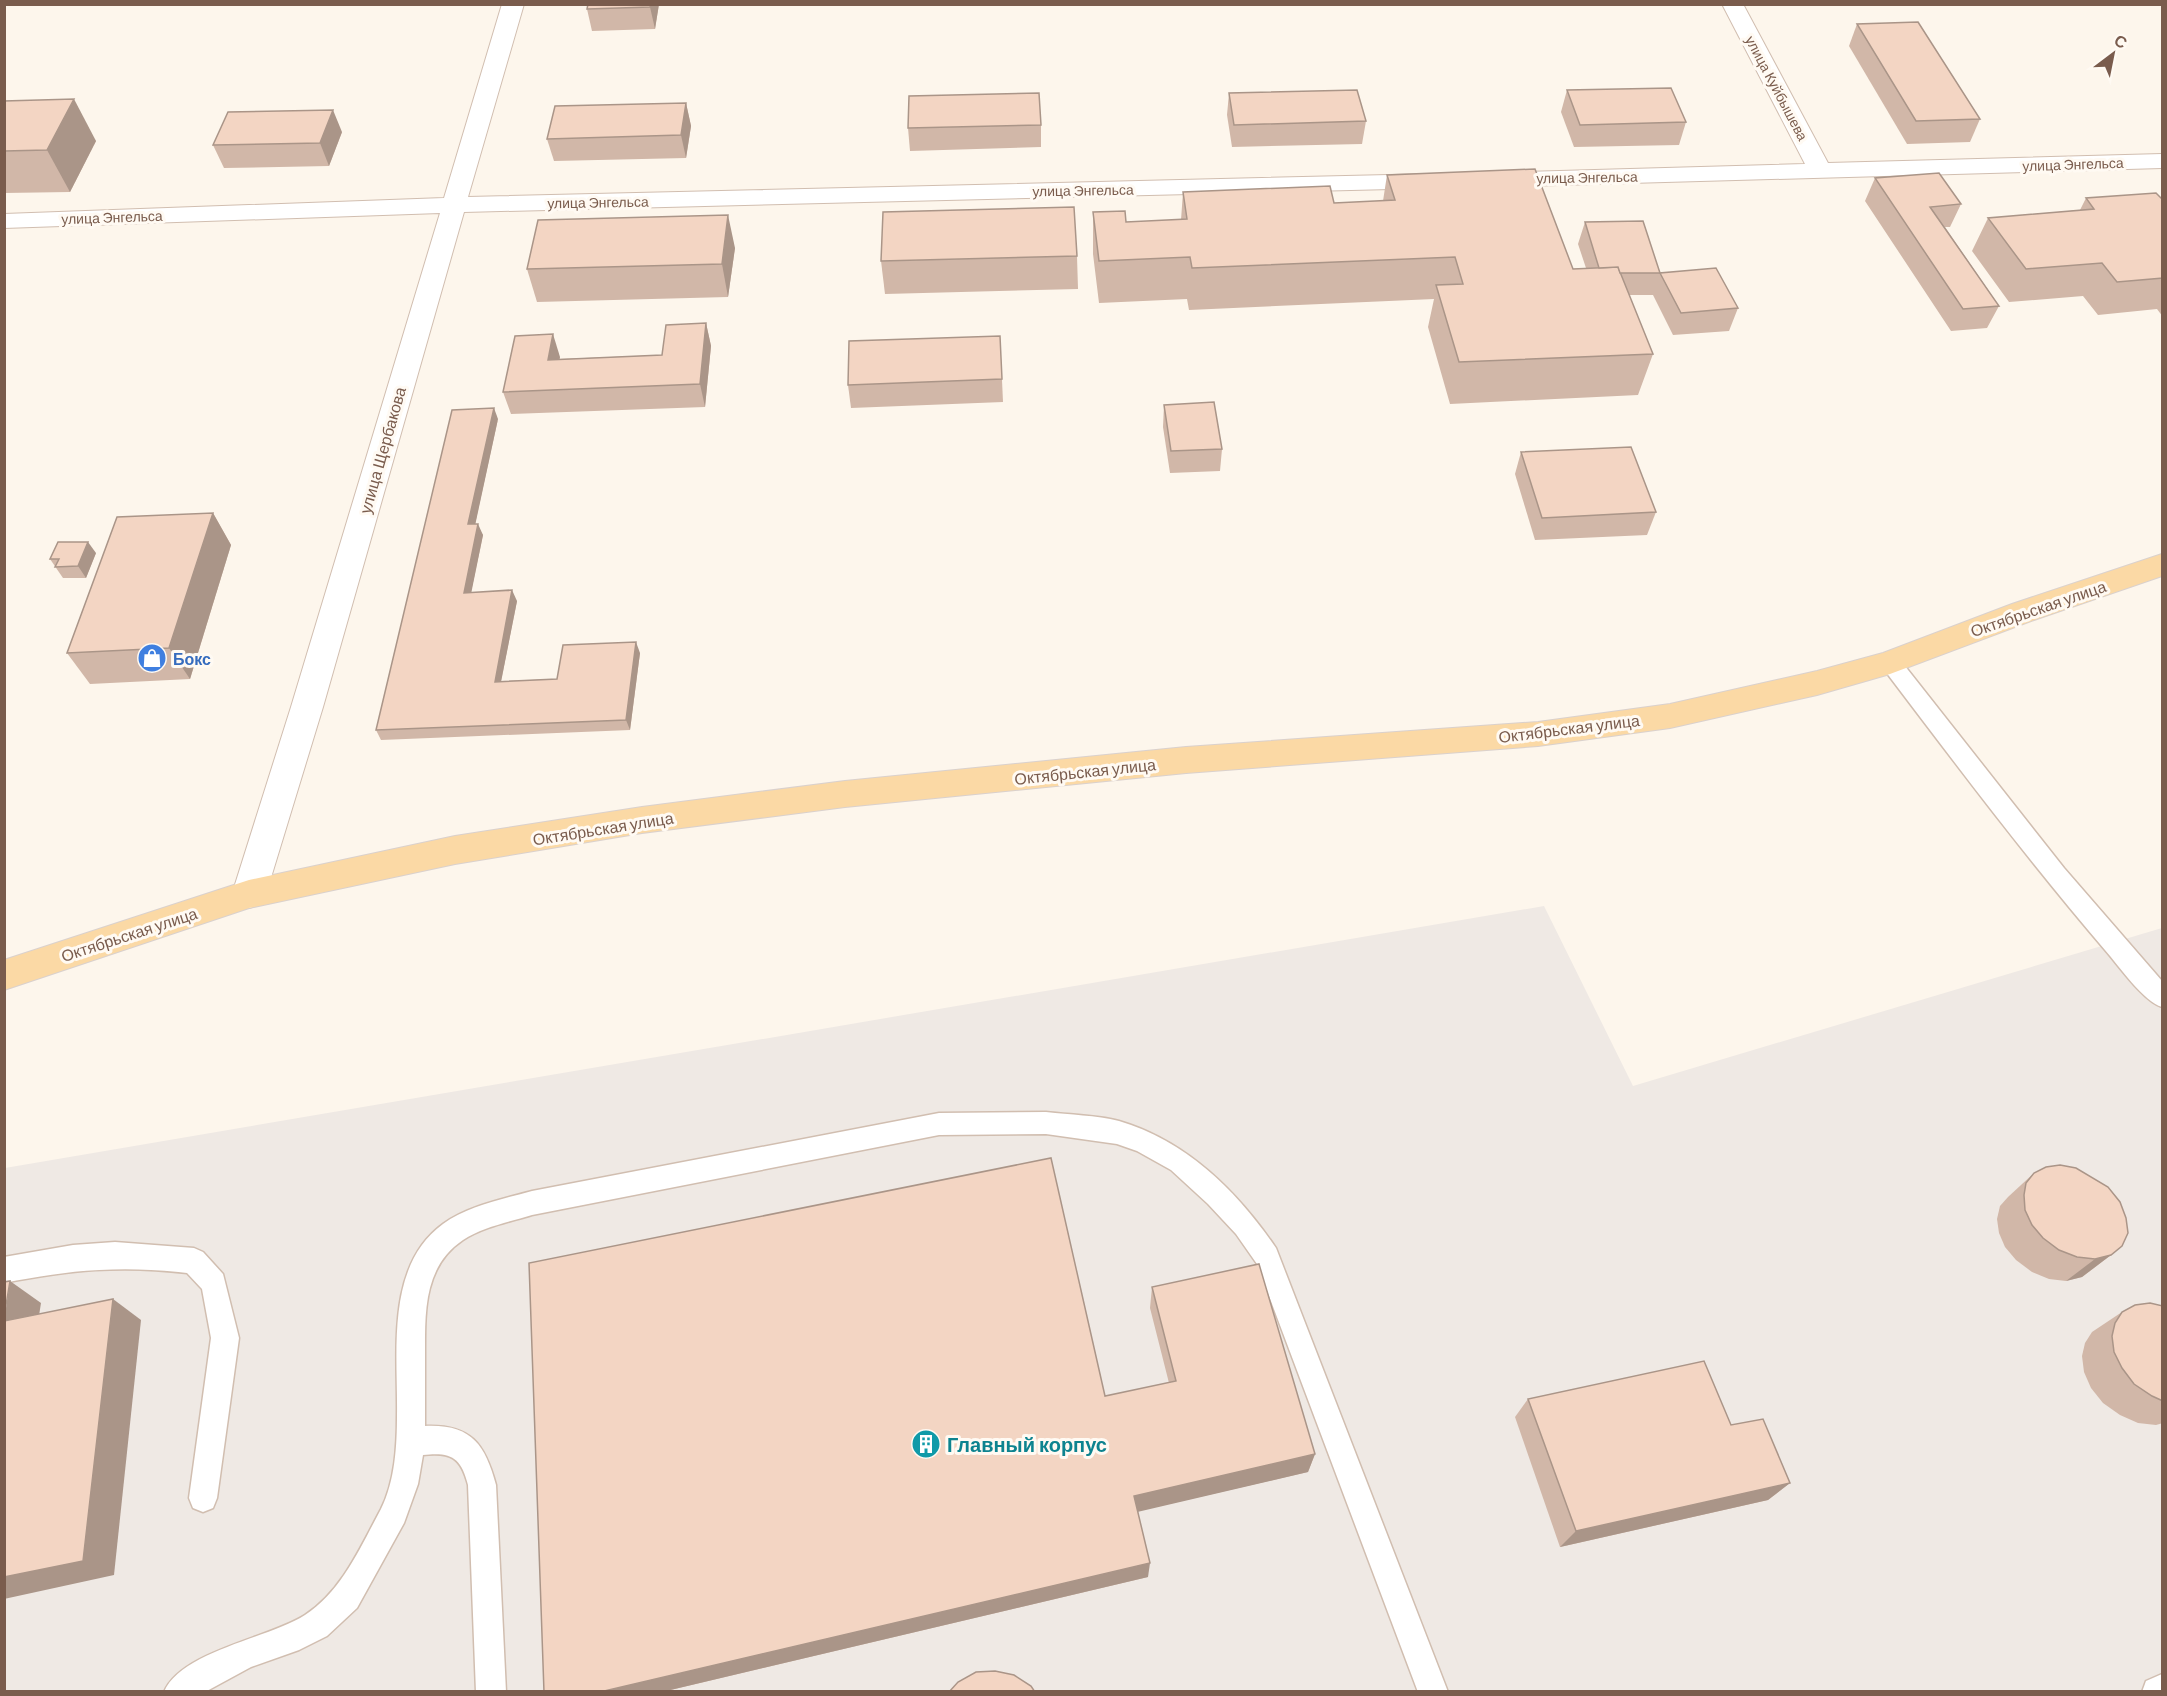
<svg xmlns="http://www.w3.org/2000/svg" width="2167" height="1696" viewBox="0 0 2167 1696" font-family="Barlow,sans-serif">
  <style>
    .industrial { fill: #efe9e4 }
    .lines { fill: none; stroke-linecap: round; stroke-linejoin: round }
    .lane-casing { stroke: #d1beb0; stroke-width: 3 }
    .street-casing { stroke: #d1beb0; stroke-width: 2 }
    .primary-casing { stroke: #dad1cd; stroke-width: 2 }
    .lane { fill: #fff; fill-rule: evenodd }
    .street { fill: #fff; fill-rule: evenodd }
    .primary { fill: #fbd9a5; fill-rule: evenodd }
    .wall { fill: #d1b7a8 }
    .shaded-wall { fill: #aa9588 }
    .building { fill: #f3d5c3; stroke: #aa9588; stroke-width: 1.5 }
    .labels { text-anchor: middle; dominant-baseline: central; stroke-width: 6; stroke-linejoin: round; paint-order: stroke }
    .far-street-label { font-size: 14px; fill: #7a5c4d; stroke: #fffaf3 }
    .street-label { font-size: 16px; fill: #7a5c4d; stroke: #fffaf3 }
    .shop-label { font-size: 16px; font-weight: bold; fill: #366cbe; stroke: #fffaf3; text-anchor: start }
    .near-culture-label { font-size: 20px; font-weight: bold; fill: #0d838f; stroke: #fffaf3; text-anchor: start }
  </style>
  <rect width="100%" height="100%" fill="#fdf6ec"/>
  <path class="industrial" d="M1544 906 1633 1086 2162 928V1691L5 1692V1168Z"/>
  <g class="lines">
    <g class="lane-casing">
      <g id="lane">
        <path d="M1890 654 1897 656 2064 868 2162 981V1007C2144 1002 2119 966 2105 950 2027 859 1955 763 1883 668L1880 662 1883 656Z"/>
        <path d="M1046 1112C1070 1115 1096 1115 1119 1121 1187 1141 1237 1191 1276 1248L1448 1692H1418L1257 1264 1236 1234 1208 1204 1171 1170 1137 1151 1117 1144 1046 1134 939 1135 532 1215C509 1222 483 1227 463 1240 424 1266 425 1311 425 1352 425 1377 425 1402 425 1426 471 1424 485 1444 496 1485L506 1692H476L468 1485C461 1457 451 1452 423 1455L418 1484 404 1523 357 1608 327 1636 299 1650 251 1667 205 1692H164C181 1651 270 1638 305 1615 342 1591 361 1546 381 1509 395 1481 397 1446 397 1415 398 1353 385 1266 443 1224 468 1206 503 1199 532 1191L939 1113Z"/>
        <path d="M115 1242 194 1248 203 1252 223 1274 239 1338 217 1498 213 1508 203 1512 193 1508 189 1498 211 1338 202 1289 187 1273C120 1265 70 1270 4 1283V1257L73 1245Z"/>
        <path d="M2162 1674V1692H2142L2146 1681Z"/>
      </g>
    </g>
    <g class="street-casing">
      <g id="street">
        <path d="M502 4H524L468 197 1432 174 1440 176 1444 181 1440 186 1432 188 464 212 323 707 266 894 261 904 249 908 237 904 232 894 291 707 440 213 4 228V214L444 198Z"/>
        <path d="M1722 4H1743L1828 163 2162 154V168L1493 187 1485 185 1481 180 1485 175 1493 173 1805 164Z"/>
      </g>
    </g>
    <g class="primary-casing">
      <path id="primary" d="M2162 554V576L2034 620 1890 674 1817 695 1670 728 1538 746 1186 773 845 807 642 833 455 864 249 908 4 990V960L249 880 455 836 642 807 845 781 1186 747 1538 722 1670 704 1817 671 1883 653 2012 604Z"/>
    </g>
    <use href="#lane" class="lane"/>
    <use href="#street" class="street"/>
    <use href="#primary" class="primary"/>
  </g>
  <g class="wall">
    <path d="M659 4 655 29 592 31 587 9Z"/>
    <path d="M1857 24 1980 119 1970 142 1907 144 1849 46Z"/>
    <path d="M1567 90 1686 122 1679 145 1574 147 1561 112Z"/>
    <path d="M1229 93 1366 121 1362 144 1232 147 1227 115Z"/>
    <path d="M4 101 96 141 70 192 4 193Z"/>
    <path d="M686 103 691 126 686 158 554 161 547 139Z"/>
    <path d="M1041 125V147L910 151 908 128Z"/>
    <path d="M342 132 329 166 224 168 213 145Z"/>
    <path d="M1387 175 1573 269 1586 268 1578 244 1585 222 1660 273 1738 308 1729 331 1673 335 1653 295H1629L1653 354 1638 395 1450 404 1428 327 1434 299 1189 310 1187 299 1099 303 1093 254V212L1126 222 1181 220 1183 192 1334 203 1383 201Z"/>
    <path d="M1875 178 1961 204 1950 227H1945L1999 306 1987 328 1951 331 1865 201Z"/>
    <path d="M2086 198 2163 200V317L2157 309 2098 315 2083 296 2009 302 1972 251 1988 218 2080 210Z"/>
    <path d="M735 248 728 297 537 302 527 269Z"/>
    <path d="M1077 256 1078 289 885 294 881 261Z"/>
    <path d="M706 323 711 346 705 407 511 414 503 392 560 357 559 359 662 355Z"/>
    <path d="M1000 336 1003 402 851 408 848 385Z"/>
    <path d="M1164 405 1222 449 1220 471 1170 473 1163 427Z"/>
    <path d="M498 419 475 524 483 535 471 592 517 601 501 681 557 679 640 653 630 730 381 740 376 730Z"/>
    <path d="M1521 452 1656 512 1647 535 1535 540 1515 474Z"/>
    <path d="M213 513 231 545 190 679 90 684 67 653Z"/>
    <path d="M96 553 86 578H63L50 559Z"/>
    <path d="M2034 1173 2111 1255 2082 1277 2066 1281 2049 1279 2032 1272 2016 1260 2005 1247 1999 1233 1997 1219 2000 1206 2008 1197Z"/>
    <path d="M1152 1287 1315 1454 1308 1472 1138 1511 1148 1577 662 1692H544L1105 1396 1169 1383 1150 1308Z"/>
    <path d="M2163 1306V1423L2156 1425 2138 1423 2120 1415 2103 1403 2091 1388 2084 1372 2082 1356 2085 1343 2092 1332 2122 1312Z"/>
    <path d="M1528 1399 1731 1425 1790 1483 1768 1500 1560 1547 1515 1417Z"/>
  </g>
  <g class="shaded-wall">
    <path d="M651 4H659L655 29 650 7Z"/>
    <path d="M74 99 96 141 70 192 47 150Z"/>
    <path d="M686 103 691 126 686 158 681 135Z"/>
    <path d="M333 110 342 132 329 166 320 143Z"/>
    <path d="M728 215 735 248 728 297 722 264Z"/>
    <path d="M706 323 711 346 705 407 700 384Z"/>
    <path d="M553 334 560 357 556 382 548 360Z"/>
    <path d="M494 408 498 419 473 535 468 524Z"/>
    <path d="M213 513 231 545 190 679 169 648Z"/>
    <path d="M478 524 483 535 469 604 464 593Z"/>
    <path d="M88 542 96 553 86 578 78 566Z"/>
    <path d="M512 590 517 601 499 692 495 682Z"/>
    <path d="M636 642 640 653 630 730 626 720Z"/>
    <path d="M2111 1255 2082 1277 2066 1281 2095 1259Z"/>
    <path d="M10 1281 41 1303 35 1341 4 1321Z"/>
    <path d="M113 1299 141 1320 114 1575 4 1599V1577Z"/>
    <path d="M1315 1454 1308 1472 1133 1513 1134 1496Z"/>
    <path d="M1790 1483 1768 1500 1560 1547 1576 1531Z"/>
    <path d="M1150 1563 1148 1577 662 1692H600Z"/>
  </g>
  <g class="building">
    <path d="M588 4H651L650 7 587 9Z"/>
    <path d="M1918 22 1980 119 1916 121 1857 24Z"/>
    <path d="M1671 88 1686 122 1580 125 1567 90Z"/>
    <path d="M1357 90 1366 121 1234 125 1229 93Z"/>
    <path d="M1039 93 1041 125 908 128 909 96Z"/>
    <path d="M74 99 47 150 4 151V101Z"/>
    <path d="M686 103 681 135 547 139 555 106Z"/>
    <path d="M333 110 320 143 213 145 228 112Z"/>
    <path d="M1535 169 1573 269 1618 267 1653 354 1459 362 1436 285 1463 284 1455 257 1192 268 1190 257 1099 261 1093 212 1125 211 1126 222 1187 219 1183 192 1330 186 1334 203 1395 200 1387 175Z"/>
    <path d="M1939 173 1961 204 1930 207 1999 306 1963 309 1875 178Z"/>
    <path d="M2156 193 2163 200V278L2117 282 2102 263 2026 269 1988 218 2094 209 2086 198Z"/>
    <path d="M1074 207 1077 256 881 261 883 212Z"/>
    <path d="M728 215 722 264 527 269 538 220Z"/>
    <path d="M1643 221 1660 273H1620L1618 267 1599 268 1585 222Z"/>
    <path d="M1716 268 1738 308 1681 313 1660 273Z"/>
    <path d="M706 323 700 384 503 392 515 336 553 334 548 360 662 355 666 325Z"/>
    <path d="M1000 336 1002 379 848 385 849 341Z"/>
    <path d="M1214 402 1222 449 1171 451 1164 405Z"/>
    <path d="M494 408 468 524H478L464 593 512 590 495 682 557 679 563 645 636 642 626 720 376 730 452 410Z"/>
    <path d="M1631 447 1656 512 1542 518 1521 452Z"/>
    <path d="M213 513 169 648 67 653 117 517Z"/>
    <path d="M58 542H88L78 566 55 567 59 559H50Z"/>
    <path d="M1051 1158 1105 1396 1176 1381 1152 1287 1259 1264 1315 1454 1134 1496 1150 1563 600 1692H544L529 1263Z"/>
    <path d="M2060 1165 2076 1168 2108 1187 2120 1202 2126 1218 2128 1233 2122 1246 2111 1255 2095 1259 2077 1257 2059 1250 2043 1238 2032 1225 2025 1210 2024 1195 2026 1183 2034 1173 2046 1167Z"/>
    <path d="M10 1281 4 1317V1282Z"/>
    <path d="M113 1299 83 1561 4 1577V1321Z"/>
    <path d="M2150 1303 2163 1306V1401L2152 1396 2134 1384 2122 1368 2114 1352 2112 1336 2115 1323 2122 1312 2135 1305Z"/>
    <path d="M1704 1361 1731 1425 1763 1419 1790 1483 1576 1531 1528 1399Z"/>
    <path d="M995 1671 1014 1675 1031 1686 1035 1692H949L958 1682 976 1672Z"/>
  </g>
  <defs>
    <g id="shop-disc" transform="scale(1.5)"><circle r="9.5" fill="#3f7fe0" stroke="#fffaf3"/><path d="M-5-2.5h2.3a2.7 3.5 0 0 1 5.4 0H5L5.5 6h-11ZM-1.5-2.5h3a1.5 2.3 0 0 0-3 0Z" fill="#fff"/></g>
    <g id="building-disc" transform="scale(1.5)"><circle r="9.5" fill="#0f9aa8" stroke="#fffaf3"/><path d="M-4-6H4V6H1V3H-1V6H-4ZM-2.5-4.3h1.7v1.8h-1.7ZM.8-4.3h1.7v1.8H.8ZM-2.5-1h1.7V.8h-1.7ZM.8-1h1.7V.8H.8Z" fill="#fff"/></g>
  </defs>
  <g fill-rule="evenodd">
    <use href="#shop-disc" x="152" y="658"/>
    <use href="#building-disc" x="926" y="1444"/>
  </g>
  <g class="labels">
    <g class="far-street-label">
      <text transform="translate(1777 88) rotate(62)">улица Куйбышева</text>
      <text transform="translate(2073 164) rotate(-2)">улица Энгельса</text>
      <text transform="translate(1587 177) rotate(-1)">улица Энгельса</text>
      <text transform="translate(1083 190) rotate(-1)">улица Энгельса</text>
      <text transform="translate(598 202) rotate(-1)">улица Энгельса</text>
      <text transform="translate(112 217) rotate(-2)">улица Энгельса</text>
    </g>
    <g class="street-label">
      <text transform="translate(382 450) rotate(-74)">улица Щербакова</text>
      <text transform="translate(2038 608) rotate(-19)">Октябрьская улица</text>
      <text transform="translate(1569 728) rotate(-7)">Октябрьская улица</text>
      <text transform="translate(1085 771) rotate(-6)">Октябрьская улица</text>
      <text transform="translate(603 828) rotate(-9)">Октябрьская улица</text>
      <text transform="translate(129 934) rotate(-18)">Октябрьская улица</text>
    </g>
    <g class="shop-label">
      <text x="173" y="658">Бокс</text>
    </g>
    <g class="near-culture-label">
      <text x="947" y="1444">Главный корпус</text>
    </g>
  </g>
  <rect width="2167" height="1696" fill="none" stroke="#7a5c4d" stroke-width="12"/>
  <g transform="translate(2113 54) rotate(32)" stroke="#fffaf3" stroke-width="4.5" paint-order="stroke">
  <path d="M0-4.5L10 22L0 15L-10 22Z" fill="#7a5c4d"/>
  <text y="-9" font-size="16" font-weight="bold" text-anchor="middle" fill="#7a5c4d">С</text>
  </g>
</svg>
